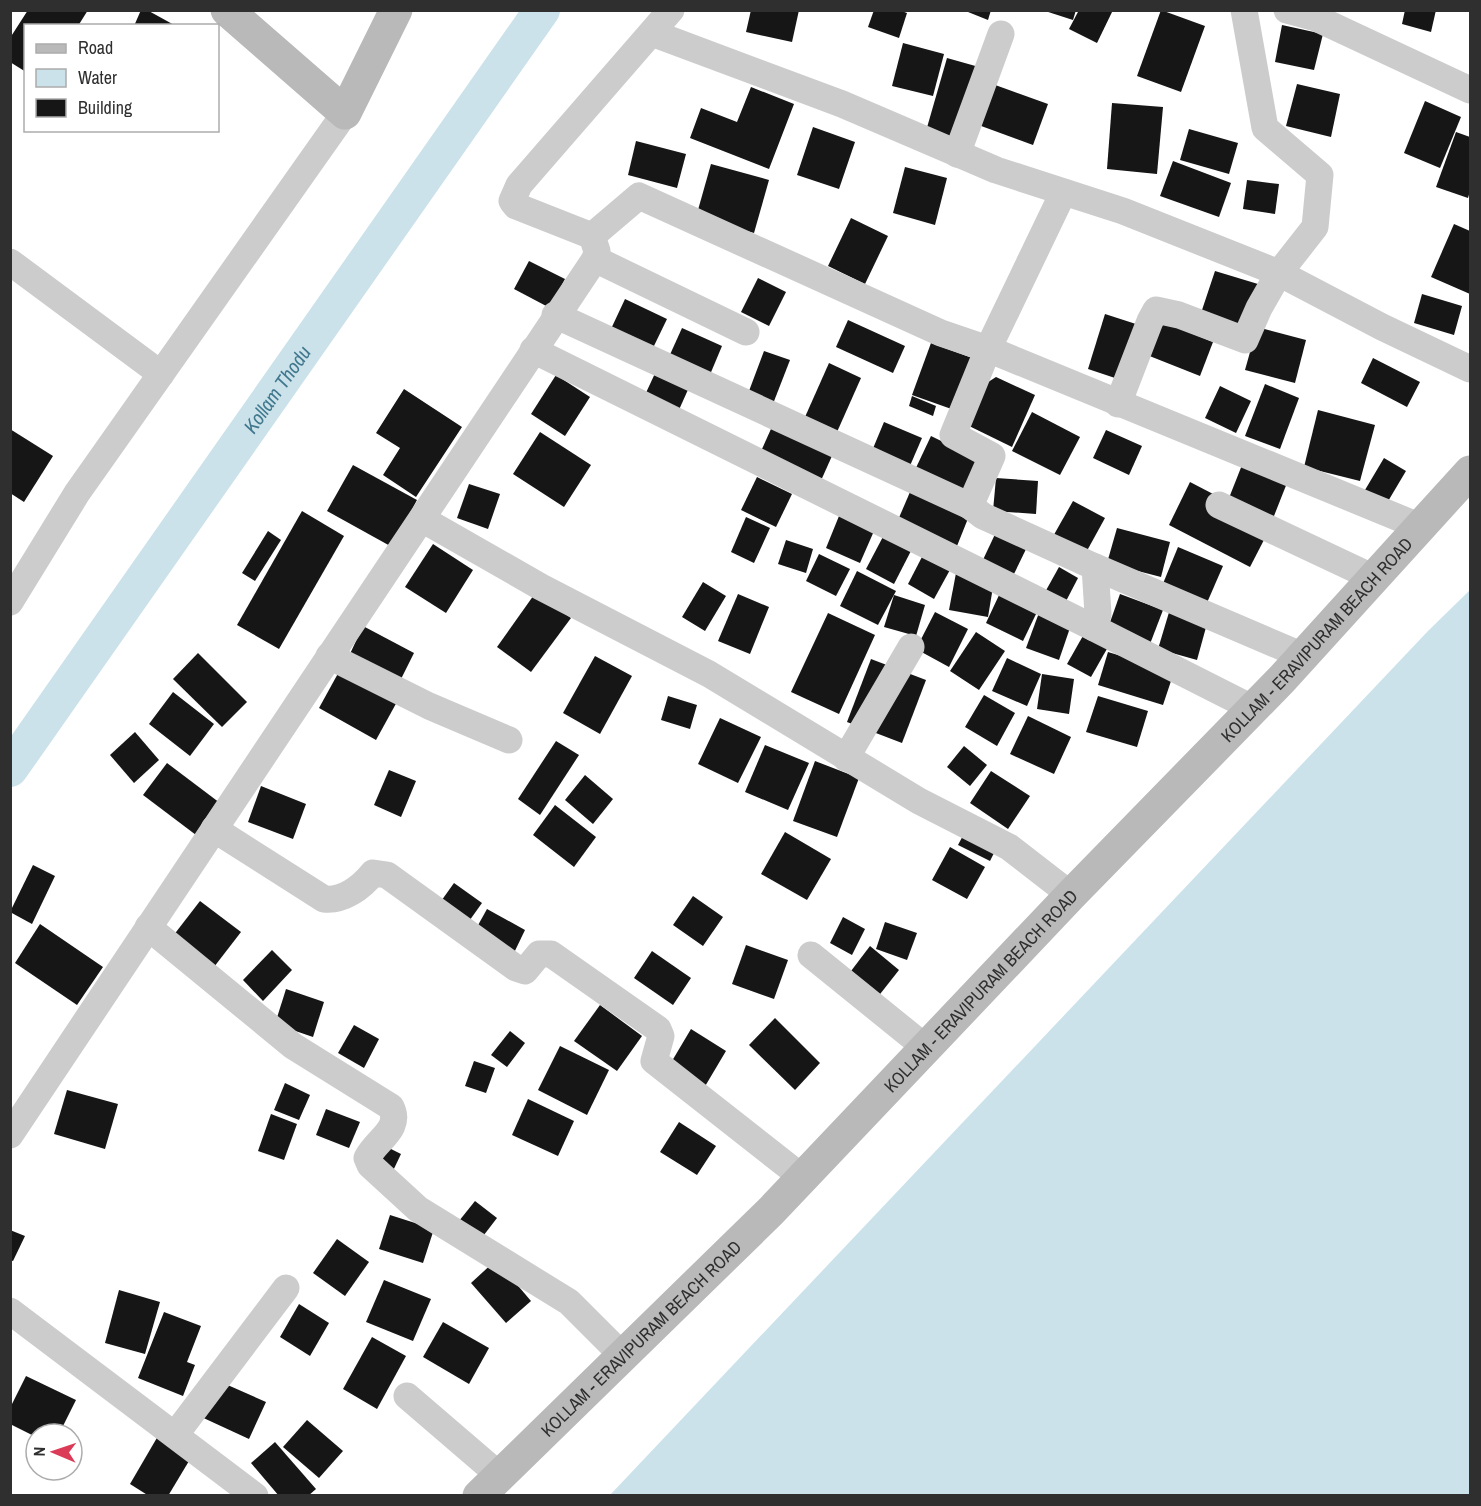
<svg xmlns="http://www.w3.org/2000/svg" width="1481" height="1506" viewBox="0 0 1481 1506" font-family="'Archivo Narrow',sans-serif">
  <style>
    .water { fill: #cbe2ea }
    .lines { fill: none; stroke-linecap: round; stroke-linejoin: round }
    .canal { stroke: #cbe2ea; stroke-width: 36 }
    .building { fill: #161616 }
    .street { stroke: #ccc; stroke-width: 27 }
    .secondary { stroke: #b9b9b9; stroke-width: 33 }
    .labels { text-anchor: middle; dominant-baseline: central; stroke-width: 6; stroke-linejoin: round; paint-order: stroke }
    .street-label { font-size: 18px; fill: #2f2f2f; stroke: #fff }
    .water-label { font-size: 20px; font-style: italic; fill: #41788e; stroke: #fff }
  </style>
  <rect width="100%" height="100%" fill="#fff"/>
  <path class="water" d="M1470 590V1495H610L1428 631Z"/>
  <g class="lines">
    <path class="canal" id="s1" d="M10 769 542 10"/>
  </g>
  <g class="building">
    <path d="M28 10H88L78 26H26V72L10 62V38Z"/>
    <path d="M141 10H147L176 26H134Z"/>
    <path d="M751 10H799L792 42 746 32Z"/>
    <path d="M874 10H899L907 13 899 38 868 27Z"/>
    <path d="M963 10H991L988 20Z"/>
    <path d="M1042 10H1076L1073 20Z"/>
    <path d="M1079 10H1113L1097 43 1069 29Z"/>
    <path d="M1161 10 1205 26 1181 92 1137 76Z"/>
    <path d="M1405 10H1436L1431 32 1402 24Z"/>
    <path d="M1282 25 1323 34 1314 70 1275 62Z"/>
    <path d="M903 43 944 54 933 96 892 86Z"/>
    <path d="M947 58 979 67 958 141 926 131Z"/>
    <path d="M987 82 1048 104 1033 145 973 123Z"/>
    <path d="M1297 84 1340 94 1331 137 1286 126Z"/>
    <path d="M751 87 794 104 769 169 690 138 701 108 737 122Z"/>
    <path d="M1425 101 1461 117 1440 168 1404 153Z"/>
    <path d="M1112 103 1163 107 1157 174 1107 169Z"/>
    <path d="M813 127 855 142 839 189 797 175Z"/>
    <path d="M1189 129 1238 143 1229 174 1180 160Z"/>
    <path d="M1456 132 1470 137V191L1468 198 1436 187Z"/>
    <path d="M636 141 686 154 677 188 628 175Z"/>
    <path d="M1173 161 1231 183 1219 217 1160 196Z"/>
    <path d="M711 164 769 180 754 233 696 217Z"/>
    <path d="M905 167 947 178 935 225 893 213Z"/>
    <path d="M1247 180 1279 184 1275 214 1243 209Z"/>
    <path d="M851 218 888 236 865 284 828 266Z"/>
    <path d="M1454 224 1470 231V294L1431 277Z"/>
    <path d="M529 261 565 279 550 308 514 289Z"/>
    <path d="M1215 271 1258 284 1244 329 1200 316Z"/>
    <path d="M758 278 786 292 769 326 741 312Z"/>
    <path d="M1422 294 1462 306 1454 335 1414 323Z"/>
    <path d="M625 299 667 319 652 350 610 331Z"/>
    <path d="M1105 314 1139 325 1121 380 1088 369Z"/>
    <path d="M848 320 905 346 893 373 836 347Z"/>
    <path d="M1161 321 1213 342 1200 376 1147 355Z"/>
    <path d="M1257 327 1306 340 1295 383 1245 370Z"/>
    <path d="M682 328 722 346 709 377 668 359Z"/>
    <path d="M931 343 975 359 957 411 912 395Z"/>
    <path d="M764 351 790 360 771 409 746 399Z"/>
    <path d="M1373 358 1420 382 1407 407 1361 383Z"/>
    <path d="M829 363 861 378 837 432 805 417Z"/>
    <path d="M658 367 691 383 678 412 644 397Z"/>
    <path d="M556 375 590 397 565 436 531 414Z"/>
    <path d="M996 377 1035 395 1012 447 963 423 982 386Z"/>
    <path d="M1265 384 1299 398 1280 449 1245 436Z"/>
    <path d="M1220 386 1251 401 1236 433 1205 418Z"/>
    <path d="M404 389 462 427 416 497 383 475 400 448 376 433Z"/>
    <path d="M912 396 936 406 933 416 909 406Z"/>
    <path d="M1318 410 1375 425 1360 481 1304 467Z"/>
    <path d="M1032 412 1080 437 1060 475 1012 451Z"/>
    <path d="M775 420 836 447 819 485 758 458Z"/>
    <path d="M884 422 922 438 906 475 869 458Z"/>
    <path d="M10 429 53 456 24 502 10 493Z"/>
    <path d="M1106 430 1142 446 1129 475 1093 458Z"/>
    <path d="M540 432 591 465 564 507 513 474Z"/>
    <path d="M931 436 982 461 965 496 914 472Z"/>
    <path d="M1384 458 1406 471 1384 508 1362 495Z"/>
    <path d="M353 465 417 500 392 547 327 511Z"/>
    <path d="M1242 465 1287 483 1272 521 1227 503Z"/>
    <path d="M757 477 792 494 776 527 741 510Z"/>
    <path d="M996 478 1038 481 1036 514 993 511Z"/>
    <path d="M1190 482 1215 495 1266 536 1250 567 1169 525Z"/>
    <path d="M469 484 500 494 488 529 457 518Z"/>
    <path d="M910 492 969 516 955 551 895 527Z"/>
    <path d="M1073 501 1105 518 1083 558 1051 540Z"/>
    <path d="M302 511 344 536 279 649 237 625Z"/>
    <path d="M839 516 874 531 860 563 826 548Z"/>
    <path d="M746 517 770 528 754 563 731 552Z"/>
    <path d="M1117 528 1170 542 1161 577 1107 563Z"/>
    <path d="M997 530 1028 545 1012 578 981 564Z"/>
    <path d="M268 531 281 540 255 581 242 573Z"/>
    <path d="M886 531 914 545 894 584 866 569Z"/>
    <path d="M786 540 813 549 806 573 778 564Z"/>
    <path d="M433 544 473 570 446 613 405 587Z"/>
    <path d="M1178 547 1223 566 1206 605 1162 586Z"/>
    <path d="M924 553 951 568 934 599 908 584Z"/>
    <path d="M819 554 850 569 836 596 806 581Z"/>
    <path d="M1059 567 1078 578 1064 605 1044 594Z"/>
    <path d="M857 571 896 591 878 625 840 606Z"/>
    <path d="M956 573 994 581 988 617 949 610Z"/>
    <path d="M703 582 726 596 705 631 682 617Z"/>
    <path d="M536 592 571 618 531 672 497 647Z"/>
    <path d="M1000 593 1037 612 1023 641 986 623Z"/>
    <path d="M738 594 769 607 750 654 718 641Z"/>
    <path d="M1120 594 1163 610 1150 644 1108 628Z"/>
    <path d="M894 595 925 605 916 636 884 627Z"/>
    <path d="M1170 609 1208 620 1197 660 1158 649Z"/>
    <path d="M1040 610 1072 622 1059 660 1026 648Z"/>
    <path d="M935 612 968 629 949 667 916 649Z"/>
    <path d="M828 613 875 635 839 714 791 692Z"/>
    <path d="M363 626 414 653 399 683 349 656Z"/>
    <path d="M976 632 1005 651 979 690 950 671Z"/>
    <path d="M1084 634 1108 647 1091 677 1067 664Z"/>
    <path d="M1108 652 1174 672 1163 705 1098 685Z"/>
    <path d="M198 653 247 702 222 727 173 679Z"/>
    <path d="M595 656 632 676 600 734 563 713Z"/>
    <path d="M1007 658 1041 674 1027 706 992 691Z"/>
    <path d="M871 659 926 680 902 743 847 722Z"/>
    <path d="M341 668 398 700 376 740 319 708Z"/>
    <path d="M1042 674 1074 679 1069 714 1037 709Z"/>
    <path d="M173 692 214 724 190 756 149 724Z"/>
    <path d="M984 695 1015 713 997 746 965 727Z"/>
    <path d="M668 696 697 705 690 729 661 720Z"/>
    <path d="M1098 696 1148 711 1137 747 1086 732Z"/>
    <path d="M1028 716 1071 737 1054 774 1010 754Z"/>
    <path d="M720 718 761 737 738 783 698 764Z"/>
    <path d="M135 732 159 760 134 783 110 755Z"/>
    <path d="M556 741 579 755 540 815 518 799Z"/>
    <path d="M765 745 809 763 788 810 745 792Z"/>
    <path d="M964 746 987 765 970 786 947 767Z"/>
    <path d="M815 761 859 778 837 837 793 821Z"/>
    <path d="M167 763 220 803 196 835 143 795Z"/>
    <path d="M389 770 416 781 401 817 374 805Z"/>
    <path d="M991 771 1030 796 1008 829 970 803Z"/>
    <path d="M585 775 613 799 593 824 565 800Z"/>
    <path d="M261 786 306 804 293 839 248 822Z"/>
    <path d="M555 805 596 837 574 867 533 835Z"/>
    <path d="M968 826 1000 841 990 861 958 845Z"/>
    <path d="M785 832 831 859 807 900 761 874Z"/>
    <path d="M950 847 985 867 967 899 932 880Z"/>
    <path d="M33 865 55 876 32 924 10 912Z"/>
    <path d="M454 883 482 903 467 924 439 904Z"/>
    <path d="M693 896 723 917 703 946 673 925Z"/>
    <path d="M200 901 241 932 214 967 173 936Z"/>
    <path d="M487 909 525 930 512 957 472 936Z"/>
    <path d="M843 917 865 929 852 955 830 943Z"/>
    <path d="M885 922 917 933 907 960 876 949Z"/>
    <path d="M40 924 103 967 77 1005 15 963Z"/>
    <path d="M746 945 788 960 774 999 732 984Z"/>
    <path d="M870 946 899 970 877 998 848 975Z"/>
    <path d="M272 950 292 970 263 1001 243 980Z"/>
    <path d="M652 951 691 978 673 1005 634 978Z"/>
    <path d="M286 989 324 1002 313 1037 275 1024Z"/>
    <path d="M600 1005 642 1036 617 1071 574 1041Z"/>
    <path d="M775 1018 820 1063 795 1090 749 1045Z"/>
    <path d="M354 1025 379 1039 364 1068 338 1053Z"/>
    <path d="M691 1029 726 1051 704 1088 669 1066Z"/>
    <path d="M510 1031 525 1043 507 1067 491 1055Z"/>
    <path d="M560 1046 609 1070 587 1115 538 1090Z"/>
    <path d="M474 1061 495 1068 486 1093 465 1086Z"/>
    <path d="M285 1083 310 1095 299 1120 274 1110Z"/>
    <path d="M67 1090 118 1104 105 1149 54 1134Z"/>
    <path d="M528 1099 574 1121 558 1156 512 1135Z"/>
    <path d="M326 1109 360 1122 349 1148 316 1135Z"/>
    <path d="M271 1114 297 1124 284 1160 258 1151Z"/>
    <path d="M679 1122 716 1146 697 1175 660 1152Z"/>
    <path d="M369 1138 401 1154 391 1175Z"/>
    <path d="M475 1201 497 1218 477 1244 455 1226Z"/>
    <path d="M390 1215 434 1229 423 1263 379 1249Z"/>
    <path d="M10 1230 25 1236 13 1261 10 1260Z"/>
    <path d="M337 1239 369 1262 345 1296 313 1273Z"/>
    <path d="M496 1260 531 1301 506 1323 471 1283Z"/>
    <path d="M384 1280 431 1299 413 1341 366 1322Z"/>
    <path d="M119 1290 160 1302 145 1354 105 1343Z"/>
    <path d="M299 1304 329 1323 310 1356 280 1337Z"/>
    <path d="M164 1312 201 1326 187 1362 195 1365 183 1396 138 1378Z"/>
    <path d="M443 1322 489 1348 469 1384 423 1357Z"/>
    <path d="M372 1337 406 1356 377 1409 343 1389Z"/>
    <path d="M26 1376 76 1400 59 1434H36V1437L10 1424V1408Z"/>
    <path d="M214 1379 266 1402 249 1439 197 1415Z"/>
    <path d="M307 1420 343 1451 319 1478 283 1447Z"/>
    <path d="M158 1436 192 1456 168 1496H149L130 1484Z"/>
    <path d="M275 1442 316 1489 308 1496H279L251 1463Z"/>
  </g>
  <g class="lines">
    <g class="street">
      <path d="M1287 10 1316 18 1470 90"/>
      <path d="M652 33 842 104 996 170 1123 211 1279 273 1382 327 1470 369"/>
      <path d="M957 154 1001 34"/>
      <path d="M1063 193 988 349 953 435 992 456 970 506 983 516 1095 567 1098 614 1094 628 1254 709"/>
      <path d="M592 236 639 196 941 333 988 349 1421 527"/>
      <path d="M595 259 746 332"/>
      <path d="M10 262 161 374"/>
      <path d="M555 315 970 506"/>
      <path d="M533 350 1094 628"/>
      <path d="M1118 404 1150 321 1156 310 1179 315 1245 340 1259 308 1279 273 1315 227 1320 175 1265 128 1244 10"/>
      <path d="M1219 505 1374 578"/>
      <path d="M422 519 541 587 709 674 919 801 1009 847 1071 895"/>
      <path d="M1095 567 1303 656"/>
      <path d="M10 602 77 493 345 113"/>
      <path d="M329 656 429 706 509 740"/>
      <path d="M846 758 911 647"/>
      <path d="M214 829 324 899C343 901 361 888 373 873L387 875 516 968 525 971 539 954H551L658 1029 661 1036 654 1061 803 1178"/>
      <path d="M148 927 293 1046 391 1107C402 1129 377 1139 367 1158L370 1165 418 1209 569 1302 623 1356"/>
      <path d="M811 955 926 1048"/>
      <path d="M10 1135 595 259 597 251 592 236 516 206 512 201 519 185 671 10"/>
      <path d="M10 1311 255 1496"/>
      <path d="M407 1396 499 1475"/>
      <path d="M175 1435 286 1288"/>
    </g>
    <g class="secondary">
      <path d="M227 10 345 113 396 10"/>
      <path id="s2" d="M479 1496 771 1211 1071 895 1282 679 1470 472"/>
    </g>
  </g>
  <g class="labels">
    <g class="street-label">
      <text stroke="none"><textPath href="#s2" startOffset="1198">KOLLAM - ERAVIPURAM BEACH ROAD</textPath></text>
      <text stroke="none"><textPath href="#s2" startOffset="712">KOLLAM - ERAVIPURAM BEACH ROAD</textPath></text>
      <text stroke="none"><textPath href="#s2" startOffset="226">KOLLAM - ERAVIPURAM BEACH ROAD</textPath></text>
    </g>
    <g class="water-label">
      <text stroke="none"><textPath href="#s1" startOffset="464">Kollam Thodu</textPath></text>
    </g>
  </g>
  <rect width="1481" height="1506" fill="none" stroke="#2f2f2f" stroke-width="24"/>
  <rect x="24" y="24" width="195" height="108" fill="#ffffff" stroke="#acacac" stroke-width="1.5"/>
  <rect x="36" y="44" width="30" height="9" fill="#b9b9b9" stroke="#acacac" stroke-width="1.5"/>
  <text x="78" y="54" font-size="18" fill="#2f2f2f">Road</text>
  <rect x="36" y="69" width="30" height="18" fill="#cbe2ea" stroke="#acacac" stroke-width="1.5"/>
  <text x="78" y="84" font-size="18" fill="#2f2f2f">Water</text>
  <rect x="36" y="99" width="30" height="18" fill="#161616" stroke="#acacac" stroke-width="1.5"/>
  <text x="78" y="114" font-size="18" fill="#2f2f2f">Building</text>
  <g transform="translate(54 1452) rotate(272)"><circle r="28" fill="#ffffff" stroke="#acacac" stroke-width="1.5"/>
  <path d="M0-4.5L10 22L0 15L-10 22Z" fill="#dc3b58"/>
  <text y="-9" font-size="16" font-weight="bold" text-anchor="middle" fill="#2f2f2f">N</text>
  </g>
</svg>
